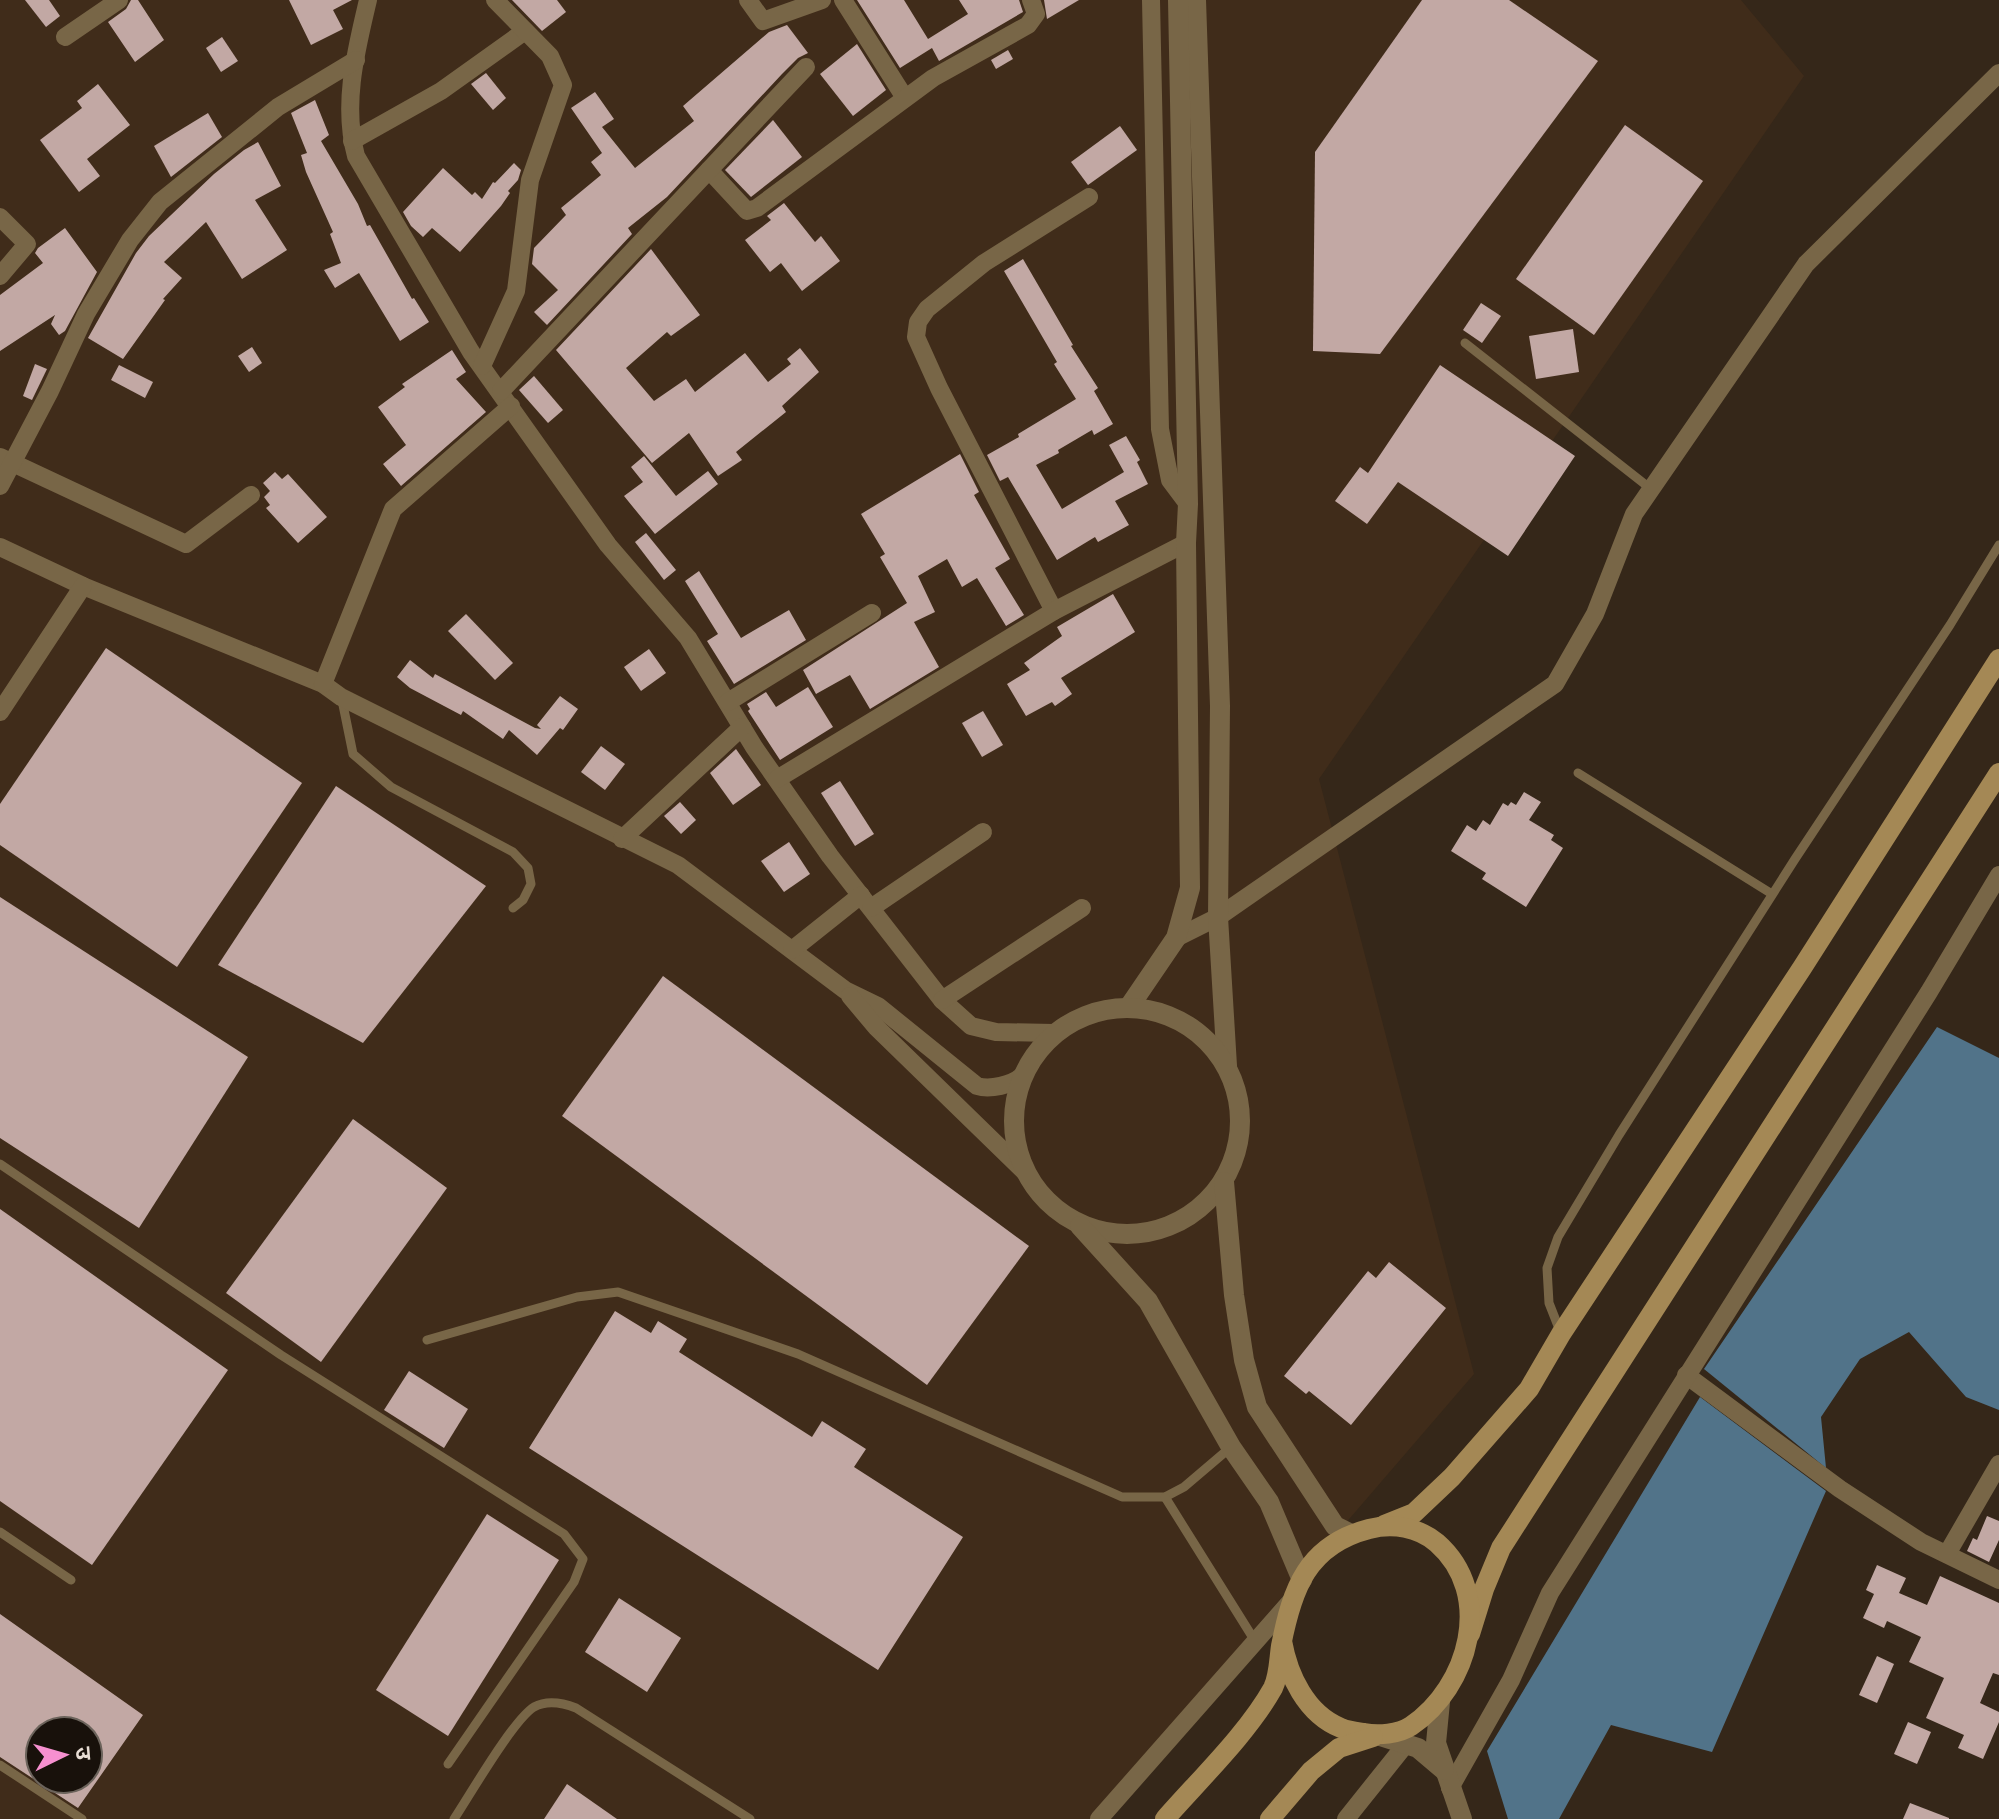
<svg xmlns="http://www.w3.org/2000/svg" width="1999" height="1819" viewBox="0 0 1999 1819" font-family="'Sofia Sans Condensed','Noto Sans Devanagari',sans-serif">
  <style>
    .built { fill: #402c1a; fill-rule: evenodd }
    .water { fill: #517389 }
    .building { fill: #c2a8a4; fill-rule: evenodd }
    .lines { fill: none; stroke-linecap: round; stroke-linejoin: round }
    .service { stroke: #786647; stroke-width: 9 }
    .minor { stroke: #786647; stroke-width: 18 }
    .tertiary { stroke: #786647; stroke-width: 20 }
    .secondary { stroke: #a48855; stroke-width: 20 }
  </style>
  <rect width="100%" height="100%" fill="#352719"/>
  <path class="built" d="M0 0H1741L1804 76 1319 779 1474 1374 1091 1819H0ZM40 1731H88V1779H40Z"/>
  <g class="water">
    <path d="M1937 1027 1999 1058V1410L1966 1397 1909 1332 1860 1359 1821 1417 1826 1468 1704 1369Z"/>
    <path d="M1700 1397 1826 1491 1712 1752 1611 1725 1559 1819H1508L1487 1751Z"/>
  </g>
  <g class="building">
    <path d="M25 0H49L60 16 46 27Z"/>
    <path d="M131 0H138L164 40 135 62 108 22 126 9Z"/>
    <path d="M289 0H352L333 10 343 29 311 45Z"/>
    <path d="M512 0H557L566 12 542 31Z"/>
    <path d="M857 0H904L928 39 968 14 959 0H1019L1023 12 939 61 932 48 900 68Z"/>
    <path d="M1044 0H1079L1047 19Z"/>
    <path d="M1422 0H1509L1598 61 1380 354 1313 351 1315 152Z"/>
    <path d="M787 25 808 53 798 58 782 74 667 197 628 228 632 234 547 325 534 312 558 290 532 264 534 248 566 215 561 208 601 175 591 162 602 153 571 108 595 92 614 119 602 127 635 168 694 121 683 106 769 32Z"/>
    <path d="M222 37 238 61 221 72 206 48Z"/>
    <path d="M857 44 886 90 853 116 820 74Z"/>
    <path d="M1008 50 1013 59 996 69 991 60Z"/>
    <path d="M486 73 506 98 493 110 471 84Z"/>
    <path d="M98 84 130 125 87 159 100 176 79 192 40 140 82 108 77 101Z"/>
    <path d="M315 100 329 135 321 141 358 204 367 226 370 225 412 299 414 298 429 322 400 341 359 273 335 288 324 270 341 263 330 234 333 232 306 172 301 155 307 153 291 113Z"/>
    <path d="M208 113 222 137 171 177 154 146Z"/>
    <path d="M773 120 802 157 751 197 725 170Z"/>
    <path d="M1625 125 1703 181 1594 335 1516 279Z"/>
    <path d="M1120 126 1137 150 1088 185 1071 162Z"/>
    <path d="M258 142 281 186 255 200 287 250 242 279 206 222 164 262 182 278 163 299 165 300 123 359 88 338 136 253 149 236 214 174 244 150Z"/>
    <path d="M514 163 521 170 518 180 508 191 510 193 501 206 460 252 432 228 423 237 411 226 403 212 443 168 472 195 475 192 482 199 493 182 495 183Z"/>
    <path d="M784 203 815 242 821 236 840 261 802 291 781 263 770 272 745 240 771 220 767 216Z"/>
    <path d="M65 228 97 272 65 331 59 335 51 324 55 315 0 351V295L43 263 35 253 38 248Z"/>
    <path d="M651 249 700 315 671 336 667 332 626 368 654 401 686 379 695 392 745 353 768 382 791 364 787 359 800 348 819 372 782 406 786 412 736 452 742 460 718 476 689 433 652 463 556 350Z"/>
    <path d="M1023 259 1073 345 1071 346 1098 388 1094 391 1113 424 1094 435 1092 430 1058 450 1059 453 1036 465 1062 509 1124 472 1109 445 1126 436 1140 460 1137 462 1148 484 1115 501 1129 525 1098 542 1095 537 1057 560 1008 477 1000 481 987 455 1019 437 1018 434 1076 399 1054 364 1057 362 1004 271Z"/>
    <path d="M1481 303 1501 316 1482 343 1463 330Z"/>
    <path d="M1573 329 1579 372 1536 379 1529 336Z"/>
    <path d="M252 347 262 363 249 372 238 356Z"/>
    <path d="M452 350 466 372 456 379 486 412 401 486 383 464 406 445 378 407 405 387 402 384Z"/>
    <path d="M35 364 47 369 32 400 23 396Z"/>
    <path d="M119 365 153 382 145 398 111 380Z"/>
    <path d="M1440 365 1575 456 1508 556 1398 482 1367 524 1335 501 1360 467 1368 473Z"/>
    <path d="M534 376 563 410 548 423 519 390Z"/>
    <path d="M960 454 979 492 974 495 1010 559 995 568 1024 615 1006 626 977 578 962 587 947 559 918 576 935 612 914 622 939 667 870 709 850 675 816 694 803 670 907 603 880 557 885 554 861 514Z"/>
    <path d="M644 456 676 496 708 471 718 484 655 534 624 496 643 482 631 467Z"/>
    <path d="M275 472 282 479 288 474 327 517 298 543 266 508 270 505 264 497 270 491 263 483Z"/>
    <path d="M646 533 676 570 664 580 635 542Z"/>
    <path d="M699 571 741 638 789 610 806 640 734 684 707 641 718 634 685 581Z"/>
    <path d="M1113 594 1135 632 1061 678 1072 694 1055 706 1052 702 1026 716 1007 684 1030 670 1024 663 1062 636 1057 627Z"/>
    <path d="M466 614 513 663 495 680 448 631Z"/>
    <path d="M106 648 302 783 177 967 0 845V804Z"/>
    <path d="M649 649 666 673 641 691 624 667Z"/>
    <path d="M410 660 433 678 435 674 535 728 541 729 537 725 560 696 578 709 563 730 560 728 537 755 509 730 503 739 463 711 461 715 410 688 397 677Z"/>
    <path d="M808 687 833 727 780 760 748 711 750 709 747 704 766 692 776 707Z"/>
    <path d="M983 711 1003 745 982 757 962 723Z"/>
    <path d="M601 746 625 764 605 790 581 772Z"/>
    <path d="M736 749 761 785 733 805 710 773Z"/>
    <path d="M840 781 874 834 855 846 821 793Z"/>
    <path d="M336 786 486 886 363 1043 218 965Z"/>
    <path d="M1524 792 1541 802 1529 820 1554 835 1551 840 1563 848 1526 907 1482 879 1486 873 1451 851 1467 825 1476 831 1483 820 1490 825 1503 803 1508 806 1511 802 1516 805Z"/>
    <path d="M680 802 696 820 681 834 664 816Z"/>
    <path d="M789 842 810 874 784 892 761 861Z"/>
    <path d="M0 897 248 1057 139 1228 0 1138Z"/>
    <path d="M663 976 1029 1246 927 1385 562 1116Z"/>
    <path d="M353 1119 447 1188 321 1362 226 1293Z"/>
    <path d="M0 1209 228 1370 92 1565 0 1501Z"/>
    <path d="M1389 1262 1446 1308 1351 1425 1309 1391 1306 1394 1284 1376 1368 1271 1376 1278Z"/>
    <path d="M615 1311 651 1333 658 1321 687 1339 679 1352 812 1437 822 1421 866 1449 854 1467 963 1537 878 1670 529 1448Z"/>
    <path d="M409 1371 468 1409 444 1448 384 1410Z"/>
    <path d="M487 1514 559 1560 448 1736 376 1690Z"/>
    <path d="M1987 1516 1999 1521V1540L1989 1562 1967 1551 1973 1538 1977 1540Z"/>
    <path d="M1877 1565 1906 1578 1899 1593 1927 1605 1940 1576 1999 1603V1675L1993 1673 1980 1703 1999 1712V1722L1983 1759 1958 1748 1964 1735 1926 1718 1944 1678 1909 1662 1921 1637 1887 1621 1884 1628 1863 1618 1874 1594 1866 1590Z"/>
    <path d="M619 1598 681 1638 647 1692 585 1652Z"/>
    <path d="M0 1614 143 1715 78 1808 0 1757ZM40 1731H88V1779H40Z"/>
    <path d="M1877 1656 1894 1664 1877 1703 1859 1695Z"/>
    <path d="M1908 1722 1931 1732 1917 1764 1894 1754Z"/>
    <path d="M567 1784 617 1819H544Z"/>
    <path d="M1910 1803 1949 1818V1819H1903Z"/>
  </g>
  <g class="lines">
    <g class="service">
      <path d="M1465 343 1651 489"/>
      <path d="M342 700 353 754 391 787 513 852 528 868 531 884 523 900 513 908"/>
      <path d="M1578 773 1772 894"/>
      <path d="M0 1164 281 1355 564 1534 583 1559 574 1582 448 1764"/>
      <path d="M1560 1331 1549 1303 1547 1268 1558 1237 1619 1135 1795 859 1950 625 1999 545"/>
      <path d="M427 1340 577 1297 618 1292 798 1354 1122 1497H1165L1184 1487 1231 1447"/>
      <path d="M1165 1497 1255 1641"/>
      <path d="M0 1532 71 1580"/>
      <path d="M0 1765 82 1819"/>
      <path d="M454 1819C470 1795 513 1720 534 1707 547 1700 563 1703 576 1708L750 1819"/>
    </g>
    <g class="minor">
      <path d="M368 0C356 51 342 104 356 156L471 352 608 545 688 638 754 747 830 856 942 1000 971 1026 996 1032 1054 1033"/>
      <path d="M748 0 763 21 822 0"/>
      <path d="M843 0 905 98"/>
      <path d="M1151 0 1160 429 1170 480 1188 504"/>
      <path d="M65 37 119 0"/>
      <path d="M352 141 441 91 525 31"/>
      <path d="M709 170 747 211 757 208 933 78 1028 25 1036 14 1031 0"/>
      <path d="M0 217 27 244 0 276"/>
      <path d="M482 366 516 291 530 180 563 85 550 56 495 0"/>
      <path d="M501 391 806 67"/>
      <path d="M0 457 186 544 251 495"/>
      <path d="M0 486 50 391 86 314 130 240 160 202 278 107 356 60"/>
      <path d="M0 547 83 586 323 684 341 697 678 865 845 990 878 1006 977 1086C990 1090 1012 1085 1022 1076"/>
      <path d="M1054 611 939 388 916 337 918 322 927 309 984 263 1089 197"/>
      <path d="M323 684 393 509 511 406"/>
      <path d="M728 702 872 613"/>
      <path d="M0 712 83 586"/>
      <path d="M777 779 1054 611 1186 543"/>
      <path d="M622 839 742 727"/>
      <path d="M871 908 983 832"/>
      <path d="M1176 938 1218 917 1555 684 1595 614 1634 514 1806 264 1999 73"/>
      <path d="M792 950 861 895"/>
      <path d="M850 996 876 1027 1026 1173"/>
      <path d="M942 1000 1082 908"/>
      <path d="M1686 1375 1840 1489 1921 1542 1999 1580"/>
      <path d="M1947 1554 1999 1464"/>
      <path d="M1450 1788 1511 1680 1550 1593 1929 992 1999 875"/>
      <path d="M1099 1819 1291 1601"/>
      <path d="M1346 1819 1406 1744"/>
    </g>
    <g class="tertiary">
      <path d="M1196 0 1220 706 1218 917 1227 1066"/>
      <path d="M1129 1007 1176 938 1190 888 1186 543 1188 504 1178 0"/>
      <circle cx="1127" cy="1121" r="113"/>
      <path d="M1224 1182 1234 1295 1244 1360 1257 1407 1335 1526 1351 1534"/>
      <path d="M1080 1226 1148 1301 1231 1447 1269 1502 1302 1580"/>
      <path d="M1440 1702 1436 1743 1462 1819"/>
      <path d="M1377 1735 1418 1748 1444 1770"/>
    </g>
    <g class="secondary">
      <path d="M1384 1525 1414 1513 1452 1477 1529 1389 1561 1334 1802 968 1999 659"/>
      <path d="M1470 1634 1484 1589 1501 1548 1999 773"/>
      <path d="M1165 1819C1199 1780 1248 1733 1273 1688 1279 1676 1279 1659 1281 1646 1292 1589 1307 1545 1369 1529 1393 1523 1418 1527 1437 1543 1495 1594 1469 1687 1411 1726 1399 1734 1378 1736 1364 1733 1357 1732 1347 1731 1341 1728 1306 1714 1288 1675 1282 1641"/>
      <path d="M1270 1819 1311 1771 1339 1748 1373 1737"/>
    </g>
  </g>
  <g transform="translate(64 1755) rotate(85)"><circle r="38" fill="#18110b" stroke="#6b635b" stroke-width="2"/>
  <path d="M0-6L14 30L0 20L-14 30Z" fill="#f690d0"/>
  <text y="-12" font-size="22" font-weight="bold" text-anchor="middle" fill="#e7ddd4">उ</text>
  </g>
</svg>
